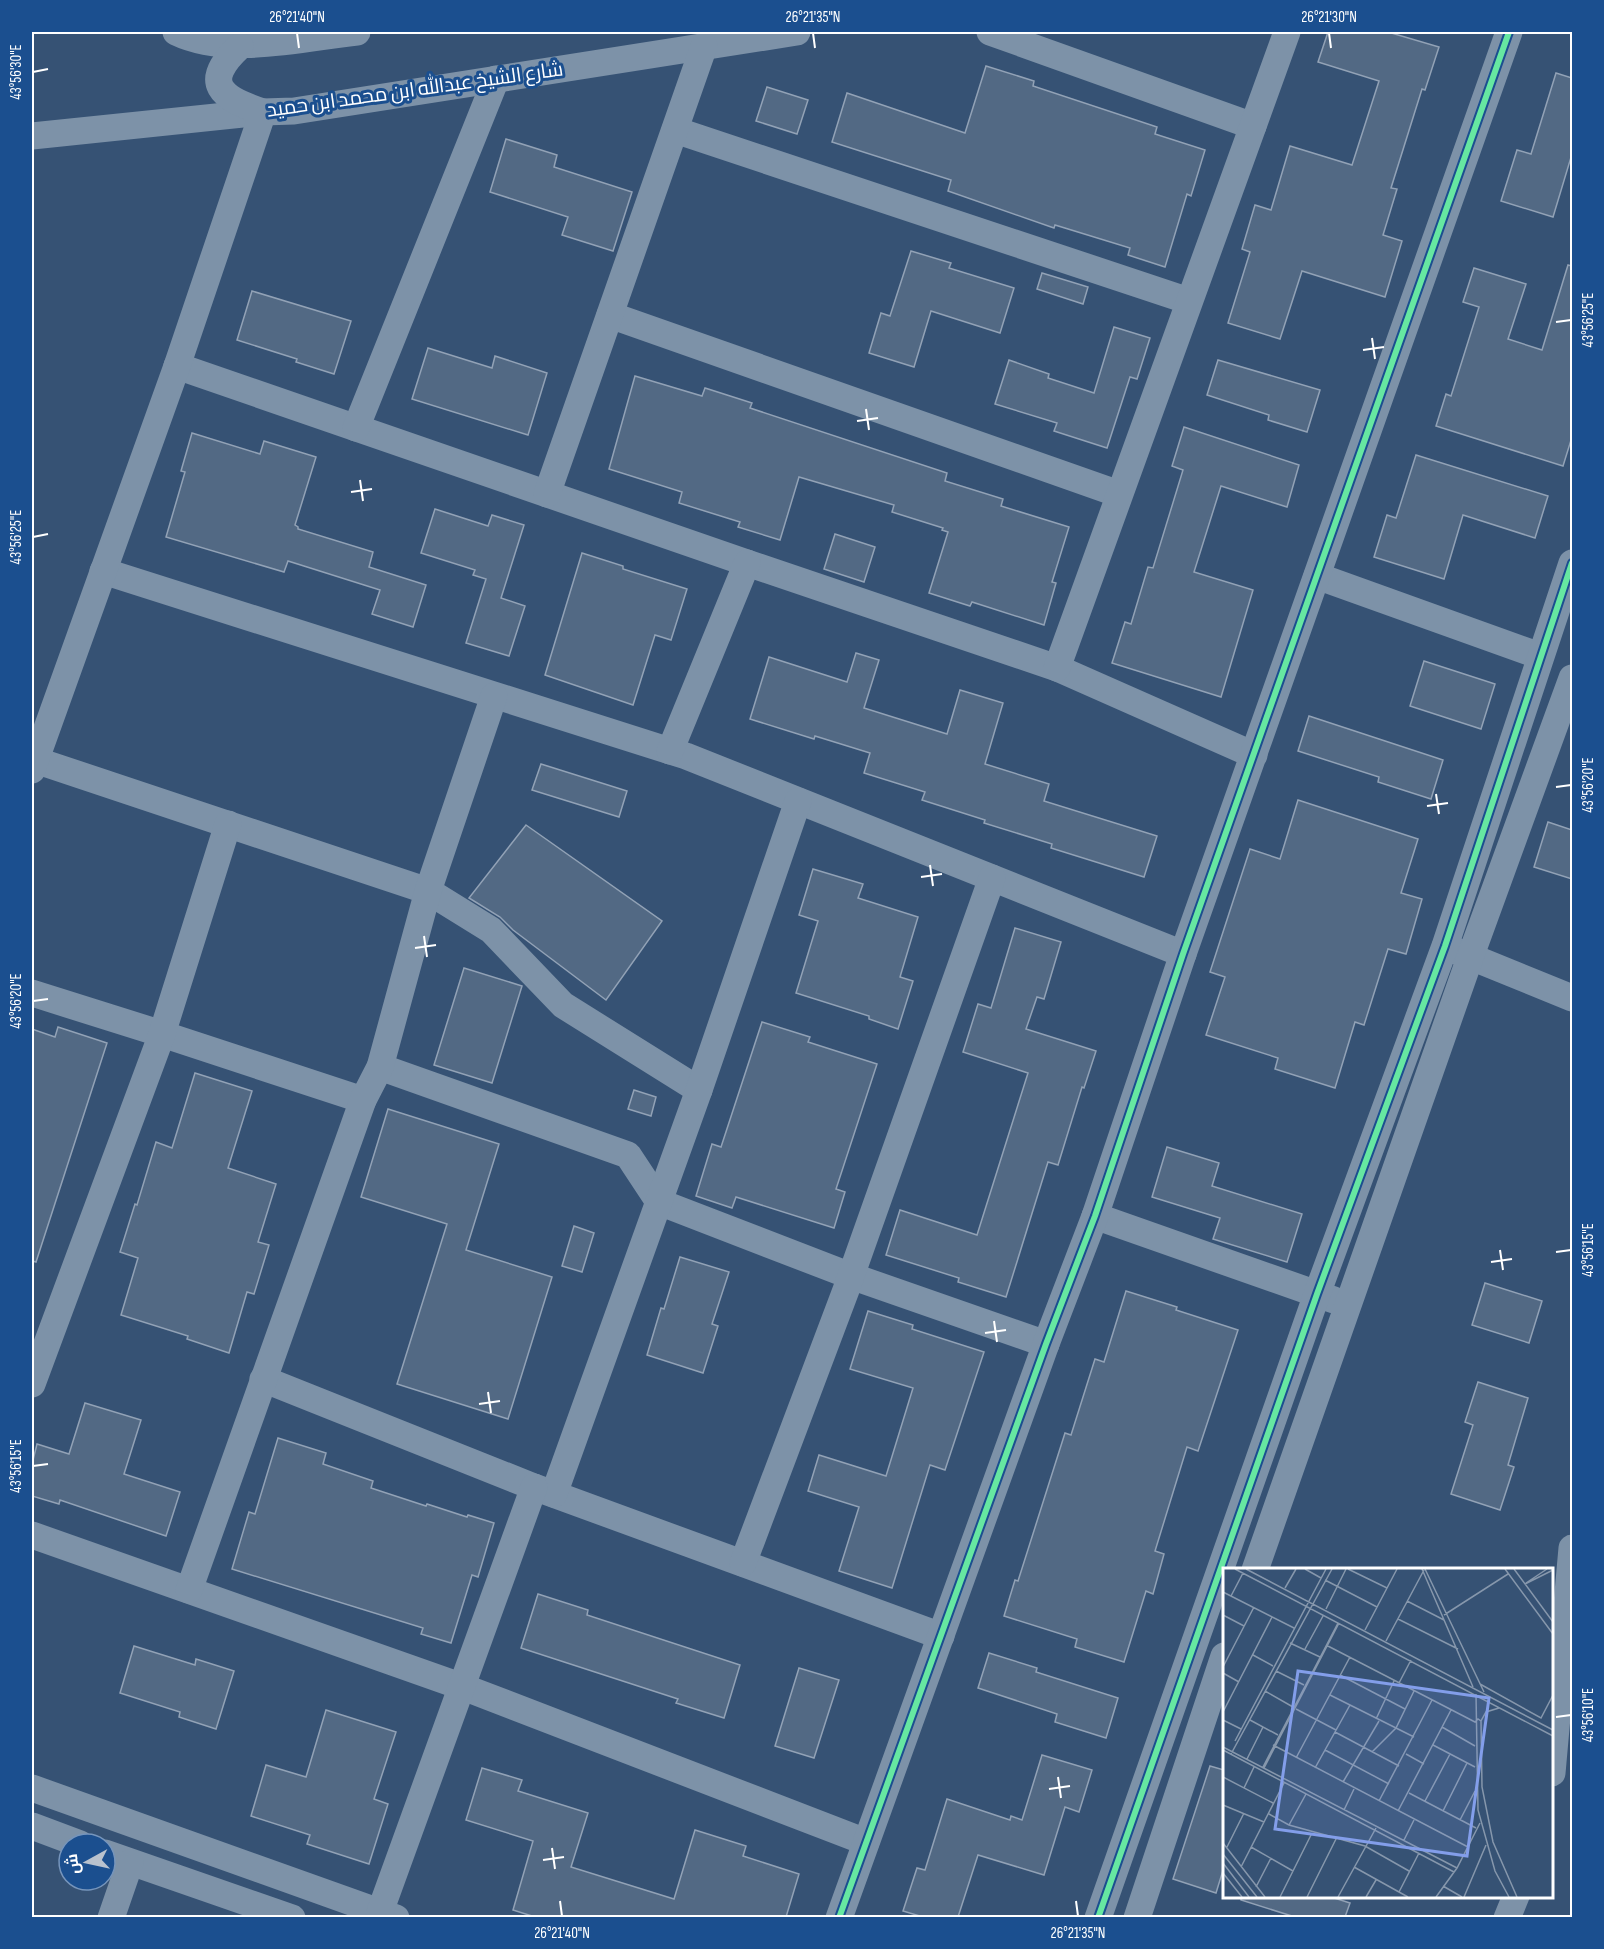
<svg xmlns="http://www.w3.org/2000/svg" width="1604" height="1949" viewBox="0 0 1604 1949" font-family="'Sofia Sans Condensed',Cairo,sans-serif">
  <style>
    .building { fill: #526984; stroke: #92a2b6; stroke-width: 1.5 }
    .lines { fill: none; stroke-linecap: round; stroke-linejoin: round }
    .minor { stroke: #7d92a8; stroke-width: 27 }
    .cycleway-casing { stroke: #1b4f8f; stroke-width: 10 }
    .cycleway { stroke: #66e7a1; stroke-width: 6 }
    .ticks { fill: none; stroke: #fff; stroke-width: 2 }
    .labels { text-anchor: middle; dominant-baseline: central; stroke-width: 6; stroke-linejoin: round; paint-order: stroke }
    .street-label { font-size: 20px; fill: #fff; stroke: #1b4f8f }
    .inset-road { fill: none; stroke: #8697ac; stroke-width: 1.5 }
    .view { fill: #839eea; fill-opacity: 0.15; stroke: #839eea; stroke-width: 3 }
    .inset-edge { fill: none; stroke: #fff; stroke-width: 3 }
    .neatline { fill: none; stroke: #fff; stroke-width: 2 }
    .ticks-label { font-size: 15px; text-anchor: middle; fill: #fff }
  </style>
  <rect width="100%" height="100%" fill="#365274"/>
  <g class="building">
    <path d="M1328 32H1388L1439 47 1425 90 1422 89 1391 188 1397 189 1383 235 1402 241 1385 297 1302 271 1280 339 1228 323 1250 252 1242 249 1255 205 1271 210 1290 146 1352 165 1379 81 1318 62Z"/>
    <path d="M986 66 1034 81 1033 86 1157 127 1155 134 1205 150 1191 196 1187 194 1165 267 1128 255 1130 248 1055 225 1054 228 948 191 951 180 832 142 847 93 965 133Z"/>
    <path d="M1556 73 1572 78V154L1553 217 1501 201 1517 150 1531 154Z"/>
    <path d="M767 87 808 100 797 134 756 121Z"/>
    <path d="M506 139 557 155 554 167 632 192 613 251 562 235 568 217 490 192Z"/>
    <path d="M911 251 951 263 949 268 1014 288 1000 333 931 311 914 367 869 353 881 313 890 316Z"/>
    <path d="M1568 265 1572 266V437L1563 466 1436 426 1446 394 1451 396 1479 307 1463 302 1474 268 1526 284 1508 339 1542 350Z"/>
    <path d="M1042 273 1088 287 1083 304 1037 289Z"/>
    <path d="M252 291 351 321 334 374 296 362 297 359 237 340Z"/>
    <path d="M1114 327 1150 338 1137 379 1130 377 1107 448 1054 431 1057 423 995 404 1009 360 1049 374 1048 378 1094 393Z"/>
    <path d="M428 348 492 368 495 356 547 373 528 435 412 399Z"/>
    <path d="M1218 360 1320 390 1307 432 1268 420 1269 415 1207 395Z"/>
    <path d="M635 376 702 396 705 388 752 403 750 408 947 473 945 481 1003 499 1001 506 1069 527 1052 582 1056 583 1044 625 972 602 970 606 929 593 948 532 942 530 943 528 892 512 894 505 799 477 780 540 738 527 740 522 679 503 682 492 609 469Z"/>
    <path d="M1184 427 1299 465 1287 507 1221 486 1194 572 1253 590 1221 697 1112 663 1125 622 1131 624 1148 567 1153 568 1183 470 1172 466Z"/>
    <path d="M192 433 260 454 264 441 316 457 295 525 298 527V529L373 552 369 567 426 585 413 627 372 614 380 590 288 561 284 572 166 537 185 472 181 471Z"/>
    <path d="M1416 455 1548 496 1535 538 1463 515 1444 579 1374 557 1387 515 1396 518Z"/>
    <path d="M435 509 488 526 492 515 524 525 501 598 525 606 509 656 466 643 486 579 473 575 475 570 421 553Z"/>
    <path d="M835 534 875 547 864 582 824 569Z"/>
    <path d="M582 553 623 566V569L687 589 671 640 655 635 633 705 545 675Z"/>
    <path d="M856 653 879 660 864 708 947 734 960 690 1003 703 985 764 1049 784 1044 801 1157 836 1144 877 1051 848 1052 844 984 823 985 820 922 800 925 792 864 773 870 753 815 736 814 739 750 719 769 657 847 682Z"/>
    <path d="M1424 661 1495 684 1481 729 1410 706Z"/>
    <path d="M1309 716 1443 760 1431 799 1378 782 1379 777 1298 751Z"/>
    <path d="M541 764 627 791 619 817 532 790Z"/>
    <path d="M1298 800 1418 839 1401 893 1422 899 1406 954 1388 949 1364 1025 1355 1022 1335 1088 1275 1069 1278 1058 1206 1035 1225 977 1210 972 1250 849 1280 859Z"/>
    <path d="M1548 822 1572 830V879L1534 867Z"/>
    <path d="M526 825 662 921 606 1000 513 930 500 917 469 898Z"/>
    <path d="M813 869 863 884 858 898 918 917 900 977 913 981 898 1029 869 1019V1016L796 993 818 921 799 915Z"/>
    <path d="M1015 928 1061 942 1044 999 1037 997 1026 1029 1096 1051 1084 1088 1082 1087 1058 1165 1048 1162 1006 1297 958 1282 959 1278 886 1255 900 1210 977 1235 1028 1073 963 1052 978 1004 991 1008Z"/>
    <path d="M464 968 522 986 492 1083 434 1065Z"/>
    <path d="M762 1022 810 1037 808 1042 877 1064 836 1189 845 1192 834 1228 736 1197 732 1208 696 1196 712 1144 721 1147Z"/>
    <path d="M58 1027 107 1043 36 1262 32 1261V1029L55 1037Z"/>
    <path d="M195 1073 252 1091 228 1168 276 1184 258 1242 269 1245 254 1294 247 1292 229 1353 187 1339 188 1336 121 1315 138 1258 120 1252 135 1204 137 1205 156 1142 172 1148Z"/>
    <path d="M634 1090 656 1097 651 1116 628 1109Z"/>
    <path d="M388 1109 499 1144 466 1250 552 1277 508 1419 397 1384 447 1224 361 1197Z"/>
    <path d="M1167 1147 1219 1163 1212 1186 1302 1214 1287 1262 1213 1239 1220 1218 1152 1197Z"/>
    <path d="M574 1226 594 1233 582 1272 562 1266Z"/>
    <path d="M680 1257 729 1272 712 1324 718 1326 703 1373 647 1355 661 1308 664 1309Z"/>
    <path d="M1485 1283 1542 1301 1529 1343 1472 1325Z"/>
    <path d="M1126 1291 1177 1307 1176 1310 1238 1330 1198 1451 1187 1447 1155 1551 1164 1554 1153 1594 1146 1591 1124 1662 1075 1647 1077 1639 1004 1616 1015 1580 1018 1581 1065 1433 1071 1435 1095 1359 1104 1362Z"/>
    <path d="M868 1311 913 1325 912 1329 984 1352 945 1470 930 1465 892 1588 839 1571 859 1507 808 1491 819 1455 886 1476 913 1388 850 1369Z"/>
    <path d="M1478 1382 1528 1398 1508 1465 1514 1467 1500 1510 1451 1494 1473 1425 1465 1422Z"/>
    <path d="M85 1403 141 1420 124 1474 180 1492 166 1536 60 1500 59 1504 32 1496V1464L37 1444 69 1454Z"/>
    <path d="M278 1438 326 1453 323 1464 373 1481 371 1488 426 1506 427 1504 467 1517 468 1515 494 1523 478 1577 472 1575 451 1643 421 1634 423 1628 232 1569 249 1512 255 1514Z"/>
    <path d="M538 1594 588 1610 587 1615 740 1665 724 1718 676 1703 678 1699 521 1648Z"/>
    <path d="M134 1646 195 1665 196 1659 234 1671 216 1729 179 1717 180 1712 120 1693Z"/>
    <path d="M989 1653 1037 1668 1036 1672 1118 1698 1106 1738 1055 1722 1057 1714 978 1688Z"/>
    <path d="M799 1668 839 1680 814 1758 775 1746Z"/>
    <path d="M326 1710 396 1732 374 1799 388 1804 369 1864 307 1844 310 1835 251 1816 266 1765 306 1777Z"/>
    <path d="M1042 1755 1092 1770 1079 1812 1065 1807 1044 1875 978 1855 958 1917H923L903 1911 917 1868 925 1870 947 1799 1010 1820 1011 1816 1022 1820Z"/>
    <path d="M1210 1766 1224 1770V1867L1216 1893 1173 1879Z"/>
    <path d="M482 1768 522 1780 518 1791 588 1813 571 1867 674 1899 695 1830 746 1846 743 1856 799 1874 786 1917H535L513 1910 533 1841 466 1820Z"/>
    <path d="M1241 1896H1328L1350 1903 1345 1917H1295L1241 1900Z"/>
  </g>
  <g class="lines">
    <g class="minor">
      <path d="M176 32C228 57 302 38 357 32"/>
      <path d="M990 32 1253 126"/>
      <path d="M675 130 1189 301"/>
      <path d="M32 136 263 112 294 111 797 32"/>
      <path d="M610 315 1119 494"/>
      <path d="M177 366 747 563 1057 668 1254 755"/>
      <path d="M356 428 496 79"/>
      <path d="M547 494 704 46"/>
      <path d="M103 571 686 756 1183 954"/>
      <path d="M1317 576 1540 656"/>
      <path d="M1057 668 1287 32"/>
      <path d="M670 751 747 563"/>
      <path d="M35 760 428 891 491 930 563 1005 699 1090"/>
      <path d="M32 770 177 366 263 112C221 98 200 83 240 46"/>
      <path d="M1454 950 1572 998"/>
      <path d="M32 993 162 1034 363 1100"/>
      <path d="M380 1067 628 1155 659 1202 851 1276 1046 1344"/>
      <path d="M1095 1216 1334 1300"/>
      <path d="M263 1379 534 1487 941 1636"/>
      <path d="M32 1384 162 1034 228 824"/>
      <path d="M554 1494 699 1090 798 801"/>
      <path d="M32 1535 463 1687 866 1842"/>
      <path d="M743 1563 846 1290 992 878"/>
      <path d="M1255 1570 1471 955 1572 678"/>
      <path d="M189 1590 363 1100 380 1067 428 891 494 696"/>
      <path d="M1552 1773 1572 1548"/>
      <path d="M32 1788 396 1918"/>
      <path d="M32 1826 80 1844"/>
      <path d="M105 1853 292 1918"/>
      <path d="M380 1912 534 1487"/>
      <path d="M111 1918 130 1863"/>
      <path d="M839 1918 1046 1344 1095 1216 1183 954 1509 32"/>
      <path d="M1098 1918 1317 1294 1445 946 1572 563"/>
      <path d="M1137 1918 1224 1656"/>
      <path d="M1507 1918 1516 1896"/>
    </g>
    <g class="cycleway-casing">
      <g id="cycleway">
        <path d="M839 1918 1046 1344 1095 1216 1183 954 1509 32"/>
        <path d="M1098 1918 1317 1294 1445 946 1572 563"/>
      </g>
    </g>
    <use href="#cycleway" class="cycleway"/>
  </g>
  <path class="ticks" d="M297 33 299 48M813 33 815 48M1329 33 1331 48M33 72 48 69M1556 322 1571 320M1372 338 1375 359M1363 350 1384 347M866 409 869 430M857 421 878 418M360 480 363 501M351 492 372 489M33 537 48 534M1556 787 1571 785M1436 794 1439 814M1427 806 1448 803M930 865 933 886M921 877 942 874M424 936 427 957M415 948 436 945M33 1001 48 999M1500 1250 1503 1270M1556 1252 1571 1250M1491 1262 1512 1259M994 1321 997 1342M985 1333 1006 1330M488 1392 491 1413M479 1404 500 1401M33 1466 48 1464M1556 1717 1571 1715M1058 1777 1061 1798M1049 1789 1070 1786M552 1848 555 1869M543 1860 564 1857M560 1901 562 1916M1076 1901 1078 1916"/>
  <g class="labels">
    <g class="street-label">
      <text transform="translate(415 90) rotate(-8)">شارع الشيخ عبدالله ابن محمد ابن حميد</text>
    </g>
  </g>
  <g transform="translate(1223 1568)">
    <rect width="330" height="330" fill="#365274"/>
    <path class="inset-road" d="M12 1 330 168M23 1 330 162M82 1 98 10M125 1 164 20M199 1 250 119M202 1 261 124M282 1 330 66M291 1 330 54M102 12 154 39M303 15 324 1M302 16 330 2M62 20 73 1M0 24 71 60M8 28 20 5M184 33 221 52M103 41 123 1M0 47 21 58M221 47 285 6M175 51 235 81M142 62 174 1M163 73 201 2M67 75 97 89M103 77 252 154 255 151 258 153M82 81 100 48M30 87 50 98M0 99 31 39M53 103 81 117M0 105 16 114M117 107 182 141M176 115 188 92M257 116 318 150 330 127M42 123 70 139M253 126 255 242 272 303 286 329M107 127 191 169M276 140 263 144 258 153 259 219 270 274 294 329M73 141 113 162M0 144 49 49M153 151 171 113M0 152 18 161M27 152 55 167M219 159 252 178M112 164 176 198M12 173 103 1M50 177 245 279M210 177 252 199M0 179 234 300M0 182 231 304M102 182 166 216M149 184 173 160 191 123M8 186 109 1M183 186 201 196M73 190 127 89M24 191 40 159M40 199 115 55M41 200 116 55M92 200 127 137M0 209 50 235M120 214 156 153M21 220 31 199M186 225 253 260M156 233 209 132M202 233 227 186M0 237 41 254M121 242 131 221M175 243 228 142M220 243 244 195M46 246 66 257 142 278 186 303M237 252 252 223M66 257 83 226M181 272 191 252M0 275 42 329M4 279 21 245M28 279 70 303M0 286 34 329M0 295 26 329M18 299 61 215M131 299 185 329M0 305 19 329M220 318 239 329M33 319 48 290M176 324 196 285M57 329 90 263M84 329 114 269M115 329 153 260M143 329 153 312M213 329 234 300 257 255M241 329 263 277"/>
    <path class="view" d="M75 103 266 130 244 288 52 261Z"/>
    <rect width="330" height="330" class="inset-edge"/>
  </g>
  <rect width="1604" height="1949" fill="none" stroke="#1b4f8f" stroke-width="66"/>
  <g transform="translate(87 1862) rotate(262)"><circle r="28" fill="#1b4f8f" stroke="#7695bc" stroke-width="1.5"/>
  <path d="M0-4.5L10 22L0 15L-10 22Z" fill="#b9c2ce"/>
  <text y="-9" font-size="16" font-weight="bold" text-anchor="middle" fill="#ffffff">ش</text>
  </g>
  <rect x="33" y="33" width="1538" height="1883" class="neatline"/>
  <g class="ticks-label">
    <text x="297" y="22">26°21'40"N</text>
    <text x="813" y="22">26°21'35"N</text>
    <text x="1329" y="22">26°21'30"N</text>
    <text transform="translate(16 72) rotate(-90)" y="5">43°56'30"E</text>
    <text transform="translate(1588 320) rotate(-90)" y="5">43°56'25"E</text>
    <text transform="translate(16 537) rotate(-90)" y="5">43°56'25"E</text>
    <text transform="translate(1588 785) rotate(-90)" y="5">43°56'20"E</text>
    <text transform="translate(16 1001) rotate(-90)" y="5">43°56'20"E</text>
    <text transform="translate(1588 1250) rotate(-90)" y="5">43°56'15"E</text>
    <text transform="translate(16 1466) rotate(-90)" y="5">43°56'15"E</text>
    <text transform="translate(1588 1715) rotate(-90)" y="5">43°56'10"E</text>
    <text x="562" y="1938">26°21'40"N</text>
    <text x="1078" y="1938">26°21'35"N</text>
  </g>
</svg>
